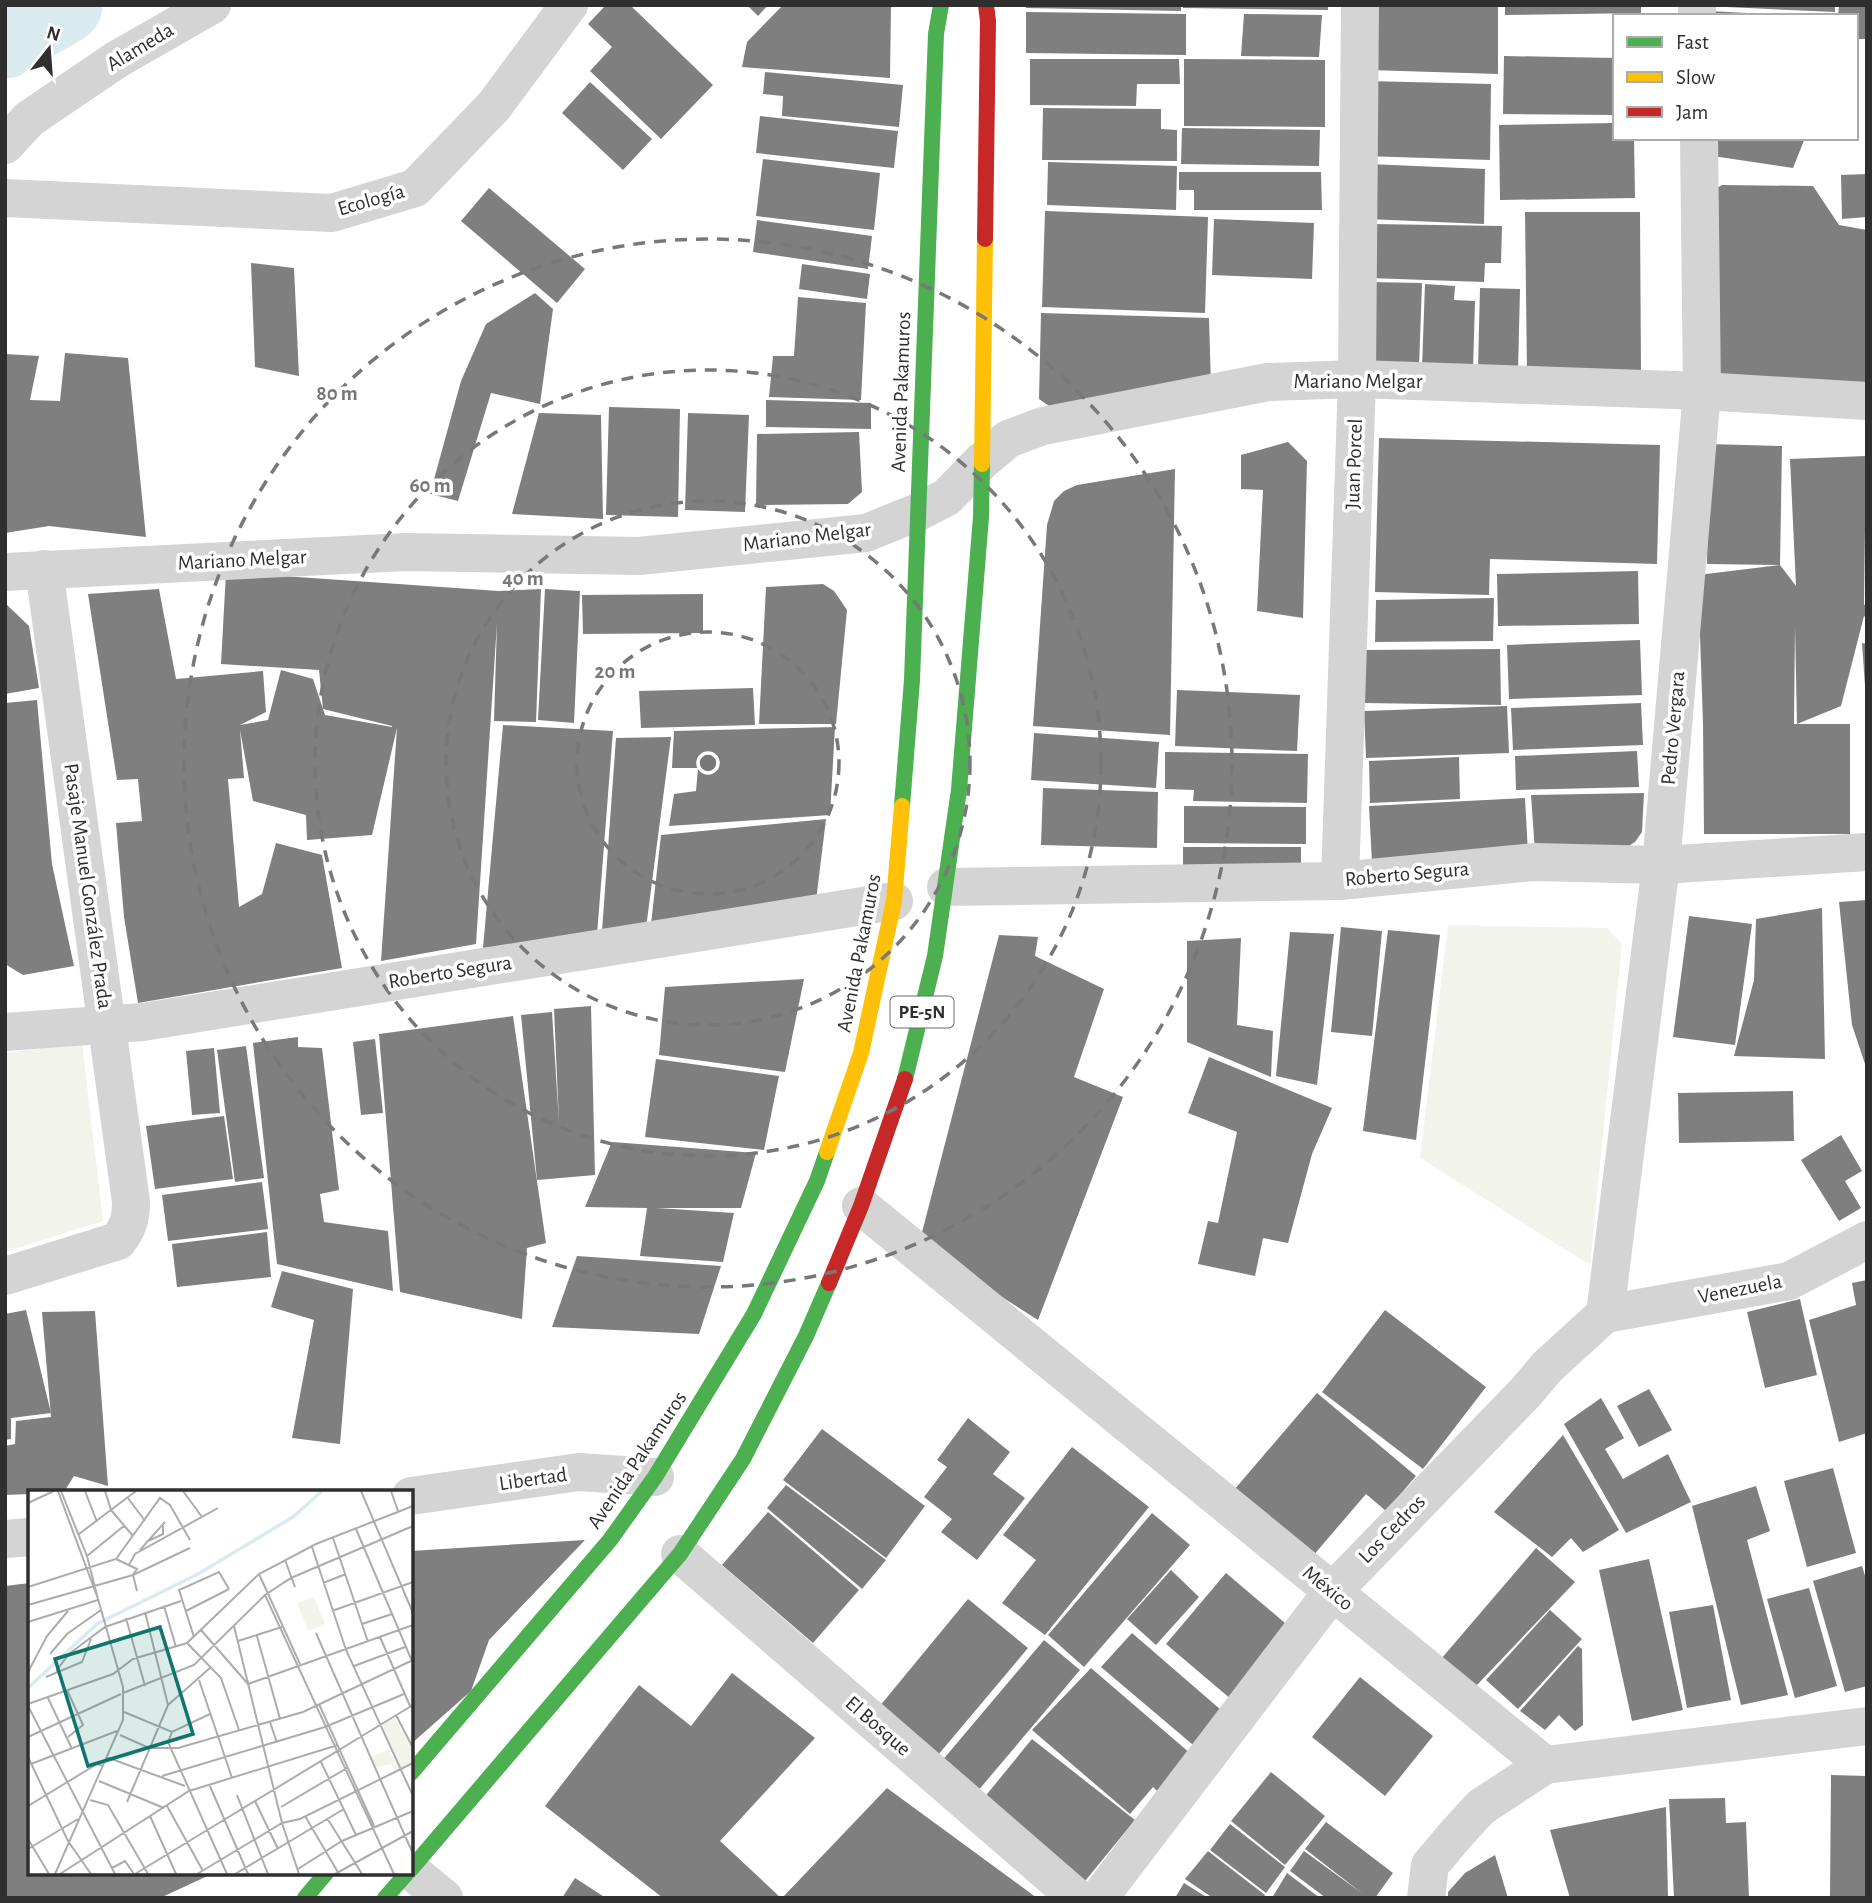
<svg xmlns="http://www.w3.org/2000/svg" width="1872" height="1903" viewBox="0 0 1872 1903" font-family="'Alegreya Sans',sans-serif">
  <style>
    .green { fill: #f2f4ec }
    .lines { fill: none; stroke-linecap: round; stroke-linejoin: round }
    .river { stroke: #daebf0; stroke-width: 79 }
    .building { fill: #7f7f7f; fill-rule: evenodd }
    .street { stroke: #d4d4d4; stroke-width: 38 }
    .fast { stroke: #4caf50; stroke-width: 16 }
    .slow { stroke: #ffc107; stroke-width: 16 }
    .jam { stroke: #c62828; stroke-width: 16 }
    .ring { fill: none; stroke: #787878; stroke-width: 3.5; stroke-dasharray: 12 9 }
    .labels { text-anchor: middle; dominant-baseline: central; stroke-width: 7; stroke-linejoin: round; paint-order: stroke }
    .shield { fill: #fff; stroke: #6d6d6d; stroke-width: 2 }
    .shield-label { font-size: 19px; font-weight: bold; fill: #2f2f2f }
    .street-label { font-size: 21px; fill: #2f2f2f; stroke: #fff }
    .inset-river { fill: none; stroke: #daebf0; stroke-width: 3.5 }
    .inset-road { fill: none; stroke: #acacac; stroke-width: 2 }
    .view { fill: #0f766e; fill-opacity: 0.15; stroke: #0f766e; stroke-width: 3.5 }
    .inset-edge { fill: none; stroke: #2f2f2f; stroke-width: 3.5 }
    .centre { fill: #787878; stroke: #fff; stroke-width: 3.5 }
    .ring-label { font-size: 21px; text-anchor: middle; font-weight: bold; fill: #787878; stroke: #fff; stroke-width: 7; stroke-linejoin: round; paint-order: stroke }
  </style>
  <rect width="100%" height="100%" fill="#fff"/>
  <g class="green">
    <path d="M1448 925 1607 928 1622 944 1590 1265 1420 1158Z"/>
    <path d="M82 1043 103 1221 5 1252V1053Z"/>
  </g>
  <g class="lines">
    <path class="river" d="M5 39 63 5"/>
  </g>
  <g class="building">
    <path d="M606 5H630L713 85 661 139 590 71 612 47 588 24Z"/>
    <path d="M747 5H768L758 16Z"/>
    <path d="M783 5H891L890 78 742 67 747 42Z"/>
    <path d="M1026 5H1181V11L1026 8Z"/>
    <path d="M1182 5H1328V10L1183 8Z"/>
    <path d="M1368 5H1498V74L1369 70Z"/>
    <path d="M1505 5H1641V13L1505 15Z"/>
    <path d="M1726 5H1835V12L1726 7Z"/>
    <path d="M1839 5H1867V39H1856V16H1838Z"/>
    <path d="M1709 11 1767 14V16H1709Z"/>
    <path d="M1026 12 1186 14V55L1026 53Z"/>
    <path d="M1244 14 1322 15 1319 57 1241 56Z"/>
    <path d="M1504 56 1615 58V115L1503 114Z"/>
    <path d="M1030 59H1179L1180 84H1137L1136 106 1030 105Z"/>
    <path d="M1184 59 1325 60V127L1184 126Z"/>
    <path d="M765 72 903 85 899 127 782 116 783 96 763 94Z"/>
    <path d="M1366 81 1491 84 1490 160 1364 156Z"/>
    <path d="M590 82 652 139 623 170 562 113Z"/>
    <path d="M1043 108 1161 109V129L1177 130V161L1042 160Z"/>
    <path d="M760 116 898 131 894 168 756 153Z"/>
    <path d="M1615 123V138H1634L1635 198 1500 200 1499 125Z"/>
    <path d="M1182 128 1320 130 1319 166 1181 164Z"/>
    <path d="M1705 138H1805L1793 168 1706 155Z"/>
    <path d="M763 159 880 173 874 230 756 216Z"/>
    <path d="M1048 162 1177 166 1176 210 1047 205Z"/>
    <path d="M1369 164 1485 169 1484 224 1367 219Z"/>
    <path d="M1179 172H1321L1322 210H1194V190H1179Z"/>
    <path d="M1867 174V217L1842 219 1841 175Z"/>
    <path d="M1722 185 1813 186 1839 225 1867 230V386L1711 375 1708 193Z"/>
    <path d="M489 188 585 269 557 303 461 221Z"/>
    <path d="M1045 211 1208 217 1205 313 1042 307Z"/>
    <path d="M1525 212H1640L1641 373 1527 374Z"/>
    <path d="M1214 219 1314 223 1312 279 1212 275Z"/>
    <path d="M757 220 872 236 868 269 753 252Z"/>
    <path d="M1371 224 1502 226 1501 263H1485L1484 282 1369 278Z"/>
    <path d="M251 263 294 268 299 376 255 367Z"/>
    <path d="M802 264 870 274 867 299 799 289Z"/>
    <path d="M1369 282 1422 283 1419 367 1368 365Z"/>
    <path d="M1425 284 1455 286 1454 300 1475 301 1473 370 1422 368Z"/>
    <path d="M1480 288 1520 289 1518 371 1478 369Z"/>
    <path d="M535 293 553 309 540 404 491 393 458 501 430 494 461 381 486 324Z"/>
    <path d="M798 297 866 303 861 400 769 397 773 356H794Z"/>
    <path d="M1041 313 1209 318 1211 386 1056 411 1039 399Z"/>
    <path d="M65 353 128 358 146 537 49 526 5 533V354L39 356 30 400 60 401Z"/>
    <path d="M766 400 871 403V429L766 427Z"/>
    <path d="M609 407 680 409 678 517 606 515Z"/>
    <path d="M539 413 601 415 603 519 512 514Z"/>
    <path d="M688 413 749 415 745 512 685 510Z"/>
    <path d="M859 432 862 492 848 504 756 505 757 434Z"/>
    <path d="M1379 438 1660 445 1657 564 1490 559 1489 595 1375 592Z"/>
    <path d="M1288 442 1307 461 1303 618 1257 611 1263 490 1241 489V455Z"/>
    <path d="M1709 444 1782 446 1780 565 1707 564Z"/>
    <path d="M1866 456 1864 605H1867V618L1864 616 1841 706 1797 724H1850V834H1704L1703 724 1698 575 1780 565 1796 586 1790 459ZM1795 627 1797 724H1794Z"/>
    <path d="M1175 469 1170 735 1033 726 1047 525 1054 501 1064 491 1077 485Z"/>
    <path d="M1638 571 1639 624 1498 626 1497 574Z"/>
    <path d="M226 572 499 591 541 589 536 722 494 721 497 623 476 944 381 961 397 728 372 835 307 840 306 815 253 801 240 730 244 778 228 779 239 907 262 894 276 843 322 855 342 968 138 1003 124 917 116 823 142 821 138 779 117 780 88 594 159 589 176 679 263 671 266 712 240 725 268 720 281 670 313 679 323 709 319 670 221 664ZM323 709 392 726V727L325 715Z"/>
    <path d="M823 584 834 591 847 610 836 724H759L766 587Z"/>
    <path d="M545 589 580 591 574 723 538 720Z"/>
    <path d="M703 594V633L583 634 582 595Z"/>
    <path d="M1494 598 1493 641 1375 642 1376 600Z"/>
    <path d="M5 603 29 626 39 688 5 694Z"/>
    <path d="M1640 640 1642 695 1509 699 1507 645Z"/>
    <path d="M1862 643 1867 644V686H1865Z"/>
    <path d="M1500 649 1501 705 1364 703 1363 650Z"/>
    <path d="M753 688 755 725 641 728 639 691Z"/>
    <path d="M1177 690 1300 695 1297 751 1175 746Z"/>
    <path d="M37 700 52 864 74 966 23 975 5 964V703Z"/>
    <path d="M1641 703 1643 745 1513 750 1511 708Z"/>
    <path d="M1507 706 1509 753 1366 758 1364 711Z"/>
    <path d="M503 725 613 731 597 935 483 948Z"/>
    <path d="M835 727 830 815 669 826 674 794 696 791 698 768H672L674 731Z"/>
    <path d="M1034 733 1159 742 1156 788 1031 780Z"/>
    <path d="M671 737 646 928 602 931 616 738Z"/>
    <path d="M1637 751 1639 787 1516 790 1515 756Z"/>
    <path d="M1165 752 1308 754 1307 803 1193 801 1194 790 1165 789Z"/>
    <path d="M1459 757 1460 799 1370 803 1369 761Z"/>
    <path d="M1043 788 1158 792 1157 848 1041 845Z"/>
    <path d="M1644 793 1642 832 1635 842 1619 852H1535L1531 795Z"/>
    <path d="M1525 798 1528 853 1372 863 1369 806Z"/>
    <path d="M1184 806 1306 807V844L1184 843Z"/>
    <path d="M826 819 816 901 651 924 661 835Z"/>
    <rect x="1183" y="847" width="118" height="28"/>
    <path d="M1867 900V1067H1866L1852 1025 1839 902Z"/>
    <path d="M1822 908 1825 1059 1734 1056 1754 980 1756 919Z"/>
    <path d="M1689 916 1752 924 1735 1045 1673 1037Z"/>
    <path d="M1341 927 1382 931 1372 1036 1331 1032Z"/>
    <path d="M1388 930 1440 935 1416 1140 1363 1131Z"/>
    <path d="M1290 932 1334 934 1317 1085 1276 1076Z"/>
    <path d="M999 935 1038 937 1035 956 1104 989 1074 1077 1123 1097 1038 1320 919 1244Z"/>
    <path d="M1241 938 1237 1025 1273 1031 1271 1077 1187 1042V941Z"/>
    <path d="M804 979 785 1072 659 1055 665 987Z"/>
    <path d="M591 1006 595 1175 537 1180 521 1015 552 1012 559 1123 554 1009Z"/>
    <path d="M513 1016 546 1243 527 1248 522 1319 400 1292 379 1034Z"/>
    <path d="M298 1037V1047L322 1048 339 1190 320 1194 324 1222 388 1231 393 1291 277 1264 253 1043Z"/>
    <path d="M375 1039 383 1113 361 1115 353 1042Z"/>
    <path d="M246 1046 264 1178 235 1182 217 1050Z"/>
    <path d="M214 1048 220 1113 192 1115 186 1051Z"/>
    <path d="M1209 1057 1332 1108 1312 1154 1288 1243 1263 1238 1255 1276 1198 1264 1208 1221 1218 1223 1237 1132 1188 1113Z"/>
    <path d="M656 1059 779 1076 764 1150 645 1137Z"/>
    <path d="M1793 1091 1794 1141 1679 1143 1678 1093Z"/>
    <path d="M224 1116 233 1179 155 1189 146 1126Z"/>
    <path d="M1841 1135 1862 1171 1845 1181 1861 1208 1839 1221 1801 1160Z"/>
    <path d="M612 1142 756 1153 741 1208H657L734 1213 723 1262 640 1256 647 1208 585 1207Z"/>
    <path d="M262 1182 268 1229 168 1241 162 1195Z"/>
    <path d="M267 1232 271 1277 177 1287 172 1244Z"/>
    <path d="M577 1256 721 1266 699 1334 552 1327Z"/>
    <path d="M282 1271 353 1289 340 1444 292 1438 314 1320 271 1307Z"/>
    <path d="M1867 1280V1433L1839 1442 1809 1320 1856 1305 1852 1283Z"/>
    <path d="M1800 1299 1817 1375 1765 1388 1747 1312Z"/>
    <path d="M26 1310 51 1413 11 1418V1439L5 1440V1314Z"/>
    <path d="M1385 1310 1486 1387 1423 1469 1322 1392Z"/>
    <path d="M95 1311 108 1486 74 1476 64 1492H30V1494L5 1495V1446L15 1444 16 1421 51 1417 42 1312Z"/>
    <path d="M1649 1389 1672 1430 1639 1447 1617 1406Z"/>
    <path d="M1317 1393 1416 1476 1386 1511 1366 1494 1312 1557 1234 1490Z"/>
    <path d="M1601 1398 1624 1438 1605 1449 1623 1479 1668 1454 1691 1502 1626 1533 1564 1424Z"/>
    <path d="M968 1418 1010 1452 993 1474 1025 1498 977 1560 941 1532 952 1519 924 1497 947 1467 937 1460Z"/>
    <path d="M822 1429 925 1506 886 1558 783 1480Z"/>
    <path d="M1563 1435 1619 1530 1583 1552 1571 1538 1552 1557 1494 1512Z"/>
    <path d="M1072 1447 1149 1507 1045 1635 1002 1603 1036 1560 1003 1535Z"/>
    <path d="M1833 1468 1856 1553 1807 1567 1784 1481Z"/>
    <path d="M786 1485 886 1560 862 1589 767 1508Z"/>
    <path d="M1756 1486 1770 1531 1747 1540 1788 1695 1741 1705 1692 1506Z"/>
    <path d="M768 1512 859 1590 813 1643 722 1565Z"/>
    <path d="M1152 1513 1190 1545 1084 1667 1048 1635Z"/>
    <path d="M585 1540 489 1640 471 1691 411 1744V1551Z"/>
    <path d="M1536 1548 1575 1582 1476 1686 1441 1659Z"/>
    <path d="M1649 1559 1683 1710 1632 1721 1599 1570Z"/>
    <path d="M1862 1566 1867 1582V1686L1845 1692 1813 1581Z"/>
    <path d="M1171 1570 1199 1597 1156 1645 1127 1619Z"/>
    <path d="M1226 1573 1292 1629 1232 1700 1166 1644Z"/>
    <path d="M30 1583V1873H214L160 1898H5V1586Z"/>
    <path d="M1809 1588 1837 1686 1795 1698 1767 1599Z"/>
    <path d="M968 1599 1028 1648 938 1755 879 1707Z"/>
    <path d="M1713 1605 1731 1700 1687 1708 1669 1612Z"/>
    <path d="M1550 1610 1582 1639 1518 1709 1486 1680Z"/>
    <path d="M1132 1633 1228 1716 1199 1750 1101 1667Z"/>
    <path d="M1044 1640 1080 1670 977 1792 941 1762Z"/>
    <path d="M1578 1646 1582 1649 1583 1725 1575 1731 1559 1715 1545 1730 1520 1711Z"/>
    <path d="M1091 1668 1198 1760 1164 1797 1153 1787 1130 1814 1032 1730Z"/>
    <path d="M732 1673 815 1738 720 1841 781 1898H663L545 1806 639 1685 691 1726Z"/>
    <path d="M1360 1677 1433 1736 1385 1796 1312 1737Z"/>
    <path d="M1032 1739 1135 1820 1085 1881 983 1799Z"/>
    <path d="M1271 1772 1325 1816 1285 1865 1231 1821Z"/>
    <path d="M1831 1775 1867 1776V1898H1830Z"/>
    <path d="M887 1788 1037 1898H782Z"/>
    <path d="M1725 1798 1726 1823 1746 1822 1749 1898H1674L1669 1799Z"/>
    <path d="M1666 1807 1668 1898H1570L1550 1830Z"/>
    <path d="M1326 1822 1393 1873 1375 1898H1326L1290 1871 1304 1851 1363 1894 1305 1849Z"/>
    <path d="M1230 1824 1285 1867 1266 1893 1210 1850Z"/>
    <path d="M1208 1851 1265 1895 1263 1898H1213L1185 1879Z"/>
    <path d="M1495 1855 1508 1898H1448V1892L1465 1873Z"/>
    <path d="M1287 1873 1320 1898H1272Z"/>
    <path d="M575 1878 606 1898H562Z"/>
    <path d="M1184 1883 1208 1898H1175Z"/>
  </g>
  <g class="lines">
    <g class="street">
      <path d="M1697 5V16"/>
      <path d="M5 145 29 119 116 60 212 5"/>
      <path d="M5 198 332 213 415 188 494 106 569 5"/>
      <path d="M5 572 406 552 639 556 866 533 918 512 947 497 982 461 1008 439 1043 426 1268 382 1357 379 1702 391 1867 401"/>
      <path d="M1340 881 1357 379 1360 5"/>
      <path d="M946 887 1340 881 1534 862 1661 865 1867 852"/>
      <path d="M5 1032 143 1022 894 901"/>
      <path d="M861 1206 1545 1765 1867 1726"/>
      <path d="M5 1276 118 1241C128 1228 131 1218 131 1202L44 569"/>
      <path d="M1605 1314 1661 865 1702 391 1699 138"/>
      <path d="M1605 1314 1789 1281 1867 1240"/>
      <path d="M411 1496 579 1472 655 1477"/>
      <path d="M5 1539 30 1537"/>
      <path d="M680 1554 1077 1898"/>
      <path d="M411 1871 444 1898"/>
      <path d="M1099 1898 1332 1592 1525 1393 1548 1366 1605 1314"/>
      <path d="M1426 1898 1430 1865 1458 1832 1481 1807 1545 1765"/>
    </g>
    <g class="fast">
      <path d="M902 806 912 680 936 34 941 5"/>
      <path d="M905 1079 935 956 959 790 981 517 982 464"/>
      <path d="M411 1773 610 1540 655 1477 754 1314 817 1181 827 1152"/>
      <path d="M411 1869 680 1554 743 1459 806 1336 829 1283"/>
      <path d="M305 1898 326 1873"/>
      <path d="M385 1898 407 1873"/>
    </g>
    <g class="slow">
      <path d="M982 464 985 239"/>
      <path d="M827 1152 861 1053 894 901 902 806"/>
    </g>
    <g class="jam">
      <path d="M985 239 988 21 986 5"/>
      <path d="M829 1283 861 1206 905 1079"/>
    </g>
  </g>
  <g class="ring">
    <circle cx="708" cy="763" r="131"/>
    <circle cx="708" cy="763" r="262"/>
    <circle cx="708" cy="763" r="393"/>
    <circle cx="708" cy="763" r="524"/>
  </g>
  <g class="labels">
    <rect class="shield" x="890.5" y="996.5" width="63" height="31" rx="5"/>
    <g class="shield-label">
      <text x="922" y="1012">PE-5N</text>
    </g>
    <g class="street-label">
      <text transform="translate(140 47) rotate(-31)">Alameda</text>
      <text transform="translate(371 200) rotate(-16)">Ecología</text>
      <text x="1358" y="381">Mariano Melgar</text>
      <text transform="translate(901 392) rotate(-88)">Avenida Pakamuros</text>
      <text transform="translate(1354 464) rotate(-88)">Juan Porcel</text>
      <text transform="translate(807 537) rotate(-7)">Mariano Melgar</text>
      <text transform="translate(242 560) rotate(-3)">Mariano Melgar</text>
      <text transform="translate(1673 728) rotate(-85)">Pedro Vergara</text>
      <text transform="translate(1407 874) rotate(-5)">Roberto Segura</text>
      <text transform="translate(88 886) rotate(82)">Pasaje Manuel González Prada</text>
      <text transform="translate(859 953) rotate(-79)">Avenida Pakamuros</text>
      <text transform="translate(450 972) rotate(-9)">Roberto Segura</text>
      <text transform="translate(1740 1289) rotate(-11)">Venezuela</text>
      <text transform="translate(637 1460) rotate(-56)">Avenida Pakamuros</text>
      <text transform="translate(533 1479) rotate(-8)">Libertad</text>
      <text transform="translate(1392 1529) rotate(-46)">Los Cedros</text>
      <text transform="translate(1328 1588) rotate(39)">México</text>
      <text transform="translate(878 1726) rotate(41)">El Bosque</text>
    </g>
  </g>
  <g transform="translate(28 1490)">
    <rect width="385" height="385" fill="#fff"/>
    <path d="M286 107 297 134 280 141 269 113ZM367 228 385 260V272L373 278 353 236ZM361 259 371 279 367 281 363 274 348 278 343 267Z" fill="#f2f4ec"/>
    <path class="inset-river" d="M0 198 69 134 170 84 265 27 294 1"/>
    <path class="inset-road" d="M30 1 70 109 59 66 33 1M57 1 69 32M77 1 83 20 105 46M155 1 174 27M333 1 385 123M363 1 370 21M100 8 117 31M0 13 26 1M328 39 384 171M51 44 108 1M305 48 340 152M118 52 135 44V36M284 57 318 160 385 306M112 60 137 32M59 66 97 35M88 69 109 79 105 85 109 101M257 70 267 97M101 75 107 64 190 18M231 84 272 174M295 93 318 84M0 97 88 69 132 8 142 15 162 50M237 105 366 384M0 115 105 85 162 58M136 116 148 157M158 121 201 99M304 121 385 92M117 122 140 215M98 128 117 196M0 132 70 110M334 134 364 124M206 136 254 333 271 384M173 140 220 194 385 135M288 143 385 364M229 146 252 229M166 147 151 100 191 82 201 99M352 147 382 216M210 151 254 137M159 153 193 188 211 240M22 164 39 144 73 120M326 176 377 157M28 181 41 164 77 137 153 111M0 182 19 146 40 121M18 187 54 172 63 149M171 190 204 288M39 200 55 235 40 247M95 203 166 175 237 105 263 88 385 36M20 208 44 259M0 214 85 184 105 169 159 153 231 84 288 54 385 16M291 214 346 336M140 215 183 177M0 216 87 384M96 222 144 242 182 224M368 225 385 258M242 232 249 253M144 242 140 252 199 384M92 245 121 258H150L275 222 385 170M0 247 93 204M0 267 40 351 63 384M78 267 157 296M293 272 328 345M3 274 89 241M134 286 297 237 376 204M71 291 136 318M181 294 220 384M209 305 240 384M62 310 80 315 120 384M227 311 250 359M99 312 140 215M0 316 69 274 75 276M139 316 175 381M253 317 319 278M122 326 148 384M277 326 311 384M299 328 334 384M0 349 21 384M0 359 50 329M84 378 97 371 106 384M270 379 314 351 385 321M27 384 95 230V197L70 109M32 384 161 301 310 255M107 384 385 215M169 384 254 333 272 329 385 273M207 384 316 319M307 384 385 341"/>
    <path class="view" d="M132 137 165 244 60 276 27 169Z"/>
    <rect width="385" height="385" class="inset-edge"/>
  </g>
  <circle cx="708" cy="763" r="10" class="centre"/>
  <g class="ring-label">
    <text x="337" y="400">80 m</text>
    <text x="430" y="492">60 m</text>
    <text x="523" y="585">40 m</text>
    <text x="615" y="678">20 m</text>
  </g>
  <rect width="1872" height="1903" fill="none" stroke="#2f2f2f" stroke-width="14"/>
  <rect x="1613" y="14" width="245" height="126" fill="#ffffff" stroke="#acacac" stroke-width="2"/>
  <rect x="1627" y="37" width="35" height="10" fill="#4caf50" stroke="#acacac" stroke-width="2"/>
  <text x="1676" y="49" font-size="21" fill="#2f2f2f">Fast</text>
  <rect x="1627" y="72" width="35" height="10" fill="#ffc107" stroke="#acacac" stroke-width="2"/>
  <text x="1676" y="84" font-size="21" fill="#2f2f2f">Slow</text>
  <rect x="1627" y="107" width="35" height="10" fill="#c62828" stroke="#acacac" stroke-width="2"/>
  <text x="1676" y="119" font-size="21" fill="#2f2f2f">Jam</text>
  <g transform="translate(49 49) rotate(17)" stroke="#ffffff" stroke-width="5" paint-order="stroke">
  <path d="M0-5L12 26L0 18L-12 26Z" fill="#2f2f2f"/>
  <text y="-10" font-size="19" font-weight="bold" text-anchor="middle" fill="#2f2f2f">N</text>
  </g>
</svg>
